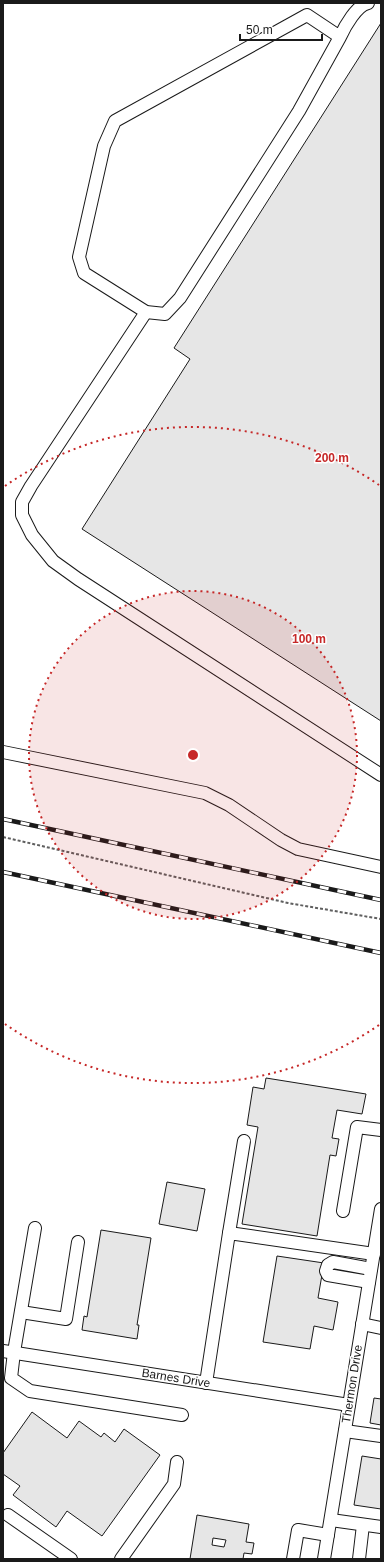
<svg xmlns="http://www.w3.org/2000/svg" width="384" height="1562" viewBox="0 0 384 1562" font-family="Helvetica,sans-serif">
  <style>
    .building { fill: #e6e6e6; stroke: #1a1a1a; fill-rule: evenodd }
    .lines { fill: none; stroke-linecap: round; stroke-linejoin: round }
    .minor-casing { stroke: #1a1a1a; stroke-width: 14 }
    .path { stroke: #5f5f5f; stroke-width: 2; stroke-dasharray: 3 2; stroke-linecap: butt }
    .minor { stroke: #fff; stroke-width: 12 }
    .rail-casing { stroke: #1a1a1a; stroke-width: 4.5 }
    .rail { stroke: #fff; stroke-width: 3; stroke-dasharray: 9; stroke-linecap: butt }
    .ring { fill: none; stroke: #c62828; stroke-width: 2; stroke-dasharray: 2 4 }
    .labels { text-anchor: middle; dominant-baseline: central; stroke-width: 3; stroke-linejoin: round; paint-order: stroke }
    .street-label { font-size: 12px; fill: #1a1a1a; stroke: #fff }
    .centre { fill: #c62828; stroke: #fff; stroke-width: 2 }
    .ring-label { font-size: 12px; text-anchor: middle; font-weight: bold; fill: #c62828; stroke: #fff; stroke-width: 3; stroke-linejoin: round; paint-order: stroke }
  </style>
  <rect width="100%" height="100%" fill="#fff"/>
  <g class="building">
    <path d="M381 23V721L82 529 190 359 174 348Z"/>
    <path d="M266 1078 366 1094 362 1114 337 1110 332 1138 339 1139 336 1156 330 1155 317 1236 242 1224 258 1127 247 1125 253 1087 264 1089Z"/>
    <path d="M167 1182 205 1189 197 1231 159 1224Z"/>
    <path d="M101 1230 151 1238 137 1325H139L137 1339 82 1330 84 1316 87 1317Z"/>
    <path d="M277 1256 324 1263 318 1298 338 1302 333 1330 314 1326 310 1349 263 1342Z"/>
    <path d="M374 1398 381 1399V1425L370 1423Z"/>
    <path d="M32 1412 67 1438 79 1421 101 1437 104 1433 115 1442 124 1429 160 1455 102 1536 67 1511 56 1527 13 1495 20 1486 3 1474V1453Z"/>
    <path d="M362 1456 381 1459V1509L354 1505Z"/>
    <path d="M197 1515 249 1524 246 1542 254 1543 252 1554 244 1553 243 1559H190ZM213 1538 226 1540 224 1547 212 1545Z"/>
  </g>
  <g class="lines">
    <g class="minor-casing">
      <g id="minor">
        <path d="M340 37 307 15 115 121 104 146 79 257 84 273 146 312 165 314 180 298 299 111 340 37C345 26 357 5 368 3"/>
        <path d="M146 312 31 486 22 502V515L32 535 53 561 78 579 381 775"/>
        <path d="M3 752 205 793 229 805 281 840 298 849 381 867"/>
        <path d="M343 1211 357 1127 381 1130"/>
        <path d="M35 1228 14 1352 11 1378 30 1391 182 1415"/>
        <path d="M229 1233 244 1141"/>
        <path d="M369 1282 328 1275 326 1271 328 1265 333 1262 371 1269"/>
        <path d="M21 1312 66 1319 78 1242"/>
        <path d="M362 1324 381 1328"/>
        <path d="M3 1351 349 1405"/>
        <path d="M206 1383 229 1233 374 1254"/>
        <path d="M345 1431 381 1436"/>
        <path d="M8 1515 71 1559"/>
        <path d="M331 1520 381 1527"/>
        <path d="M121 1559 174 1484 177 1462"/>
        <path d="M293 1559 298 1530 328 1535"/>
        <path d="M324 1559 381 1209"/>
        <path d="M359 1559 363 1525"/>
      </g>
    </g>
    <path class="path" d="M3 837 288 903 381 919"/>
    <use href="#minor" class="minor"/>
    <g class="rail-casing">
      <g id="rail">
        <path d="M3 819 381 900"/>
        <path d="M3 872 381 953"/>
      </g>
    </g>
    <use href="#rail" class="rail"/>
  </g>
  <circle cx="193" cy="755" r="164" fill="#c62828" fill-opacity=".12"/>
  <g class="ring">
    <circle cx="193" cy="755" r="164"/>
    <path d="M379 1025A328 328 0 0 1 5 1024M5 486A328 328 0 0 1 379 485"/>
  </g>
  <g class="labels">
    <g class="street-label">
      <text transform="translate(176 1378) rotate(9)">Barnes Drive</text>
      <text transform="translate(352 1384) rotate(-81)">Thermon Drive</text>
    </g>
  </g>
  <circle cx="193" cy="755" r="6" class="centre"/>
  <g class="ring-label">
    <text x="332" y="462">200 m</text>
    <text x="309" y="643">100 m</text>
  </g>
  <rect width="384" height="1562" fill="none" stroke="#1a1a1a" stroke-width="8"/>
  <path d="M240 34v6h82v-6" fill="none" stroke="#1a1a1a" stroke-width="2"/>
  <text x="246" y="34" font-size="12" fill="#1a1a1a" stroke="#ffffff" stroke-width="3" paint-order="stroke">50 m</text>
</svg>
